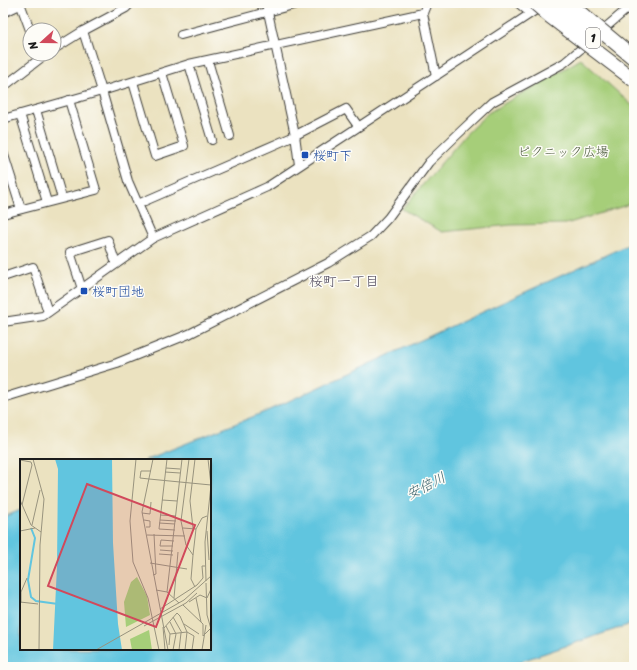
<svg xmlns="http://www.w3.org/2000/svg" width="637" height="670" viewBox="0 0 637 670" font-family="Sriracha,'Klee One',sans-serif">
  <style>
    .green { fill: #a6ce79; stroke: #61754a }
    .water { fill: #61c5df; stroke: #3e707e }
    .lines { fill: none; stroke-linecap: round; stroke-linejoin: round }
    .street-casing { stroke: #3b3a35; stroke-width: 10 }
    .street { stroke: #fff; stroke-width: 8 }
    .highway-bridge-casing { stroke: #3b3a35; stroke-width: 16; stroke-linecap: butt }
    .highway-bridge { stroke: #fff; stroke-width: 14 }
    .transit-dot { fill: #1a4fb4; stroke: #fdfcf7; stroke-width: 1.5 }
    .labels { text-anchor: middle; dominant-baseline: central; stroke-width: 3; stroke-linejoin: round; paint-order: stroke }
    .shield { fill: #fdfcf7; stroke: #605f5e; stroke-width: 1 }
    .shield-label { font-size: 12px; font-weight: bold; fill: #1c1c1c }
    .park-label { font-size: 13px; fill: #4c5a3d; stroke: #fdfcf7 }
    .transit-label { font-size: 13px; fill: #164399; stroke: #fdfcf7; text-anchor: start }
    .neighbourhood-label { font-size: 14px; fill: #514a5e; stroke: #fdfcf7 }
    .water-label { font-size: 14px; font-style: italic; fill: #38606a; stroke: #fdfcf7 }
    .inset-river { fill: none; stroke: #61c5df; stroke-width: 2 }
    .inset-road { fill: none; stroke: #98937e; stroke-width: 1 }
    .view { fill: #d1495b; fill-opacity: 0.15; stroke: #d1495b; stroke-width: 2 }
    .inset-edge { fill: none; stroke: #1c1c1c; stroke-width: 2 }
  </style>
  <rect width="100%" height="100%" fill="#fdfcf7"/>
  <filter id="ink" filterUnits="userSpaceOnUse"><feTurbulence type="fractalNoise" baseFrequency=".025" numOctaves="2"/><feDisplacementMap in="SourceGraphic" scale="8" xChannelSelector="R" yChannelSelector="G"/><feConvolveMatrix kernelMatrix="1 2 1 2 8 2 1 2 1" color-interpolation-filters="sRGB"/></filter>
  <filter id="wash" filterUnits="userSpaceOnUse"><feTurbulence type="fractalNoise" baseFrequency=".012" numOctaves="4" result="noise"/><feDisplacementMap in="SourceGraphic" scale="16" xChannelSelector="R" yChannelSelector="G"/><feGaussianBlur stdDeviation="0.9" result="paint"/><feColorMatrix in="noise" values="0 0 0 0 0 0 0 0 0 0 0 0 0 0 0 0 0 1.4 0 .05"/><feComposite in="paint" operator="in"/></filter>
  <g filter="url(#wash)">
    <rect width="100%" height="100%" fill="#ebe2c0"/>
    <path class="green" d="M581 59 634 107V201L624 206 566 224 511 225 442 232 402 209 467 133 488 113Z"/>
    <path class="water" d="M634 242V623L504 667H3V517L21 510V649H210V460H145L267 411Z"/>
  </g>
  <g filter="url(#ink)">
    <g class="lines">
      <g class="street-casing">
        <g id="street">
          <path d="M20 3 30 30"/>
          <path d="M266 3 295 135 299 165"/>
          <path d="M427 3 423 13 436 76"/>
          <path d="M518 3 530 13"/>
          <path d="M3 13 20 5"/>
          <path d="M83 31 102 91 128 181 153 238"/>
          <path d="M599 33 626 10 634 4"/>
          <path d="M181 35 229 22 301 3"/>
          <path d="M54 49 83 31 126 8 131 3"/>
          <path d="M208 61 230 136"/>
          <path d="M189 64 212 140"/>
          <path d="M133 82 155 156 184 146 162 73"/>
          <path d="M3 85 7 84 46 54"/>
          <path d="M36 110 62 198"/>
          <path d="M20 114 47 202"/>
          <path d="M3 119 102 91 189 64 423 13"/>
          <path d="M3 152 21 209"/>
          <path d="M138 204 290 138 346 109 358 126"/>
          <path d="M3 214 96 190 69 100"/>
          <path d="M3 277 33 267 48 312"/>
          <path d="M82 289 70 252 108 240 116 264"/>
          <path d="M3 322 43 316 153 238 267 187 542 6"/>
          <path d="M3 398 117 363 189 334 328 263 371 236 388 218 429 162 458 134 492 102 564 63 589 42"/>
        </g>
      </g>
      <use href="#street" class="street"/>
      <g class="highway-bridge-casing">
        <g id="highway-bridge">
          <path d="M535 3 551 17 634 80"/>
          <path d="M551 3 595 40"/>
          <path d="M568 3 634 58"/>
        </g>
      </g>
      <use href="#highway-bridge" class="highway-bridge"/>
    </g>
  </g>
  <g class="transit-dot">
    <rect x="301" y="151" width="8" height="8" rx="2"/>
    <rect x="80" y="287" width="8" height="8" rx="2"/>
  </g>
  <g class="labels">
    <rect class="shield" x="586" y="28" width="14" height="20" rx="3"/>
    <g class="shield-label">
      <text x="593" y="38">1</text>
    </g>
    <g class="park-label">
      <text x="563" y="151">ピクニック広場</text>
    </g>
    <g class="transit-label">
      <text x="313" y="155">桜町下</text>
      <text x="92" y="291">桜町団地</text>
    </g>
    <g class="neighbourhood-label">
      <text x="344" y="281">桜町一丁目</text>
    </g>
    <g class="water-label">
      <text transform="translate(426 486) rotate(-27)">安倍川</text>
    </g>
  </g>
  <g transform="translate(20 459)">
    <rect width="191" height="191" fill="#ebe2c0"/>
    <path d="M117 118 127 137 130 156 106 168 104 143 111 123ZM129 171 132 191H112L110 180Z" fill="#a6ce79"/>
    <path d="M35 0H92L93 84 98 165 102 191H33L37 107 38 10Z" fill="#61c5df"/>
    <path class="inset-river" d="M11 69 15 79 8 121 11 138 16 142 38 145"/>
    <path class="inset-road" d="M13 0 24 40 20 86 19 191M116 0 110 62 113 103 128 139 139 191M133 0 122 53 148 191M147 0 139 70 155 71M169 0 161 62 166 86 173 96 171 120 175 128M188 0 191 26M0 1 11 3 12 6 2 46M146 9 160 10M145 13 160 14M129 20 191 26M129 20 120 19 121 12H131M0 41 11 66 21 73M142 41 157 42M122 54 130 55 131 43M140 56 156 57M124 61 130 62V68H126M140 61 156 62M139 64 155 65M12 66 20 31M163 69 176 70 182 59 187 57M173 69 170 42 175 0M0 72 15 69M187 72 189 101M127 76 165 77M153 87H140L141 81 154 82M140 91 153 92M139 95 153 96M173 96 176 70M130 104 167 110M133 116 136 115 134 75M186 122 185 83 191 26M186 124 187 156 191 170M136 131 147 133 159 144M147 133 162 0M154 139 158 93M176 139 181 163M0 143 18 145M169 143 180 136 187 139 191 130M1 144V133L7 119M163 146 183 165V177L191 169M140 150 177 126 183 119 182 107H185M153 158 162 174M150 163 156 175 153 191M164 165 179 175M124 167 166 144 177 134M146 167 150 175 149 186M143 168 145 191M144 169 157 154 160 157 167 173 165 191M150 175 167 173 174 177 172 191M76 191 164 141 191 117M159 191 161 174M182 191 186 166"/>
    <path class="view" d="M67 25 175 66 136 168 28 127Z"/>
    <rect width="191" height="191" class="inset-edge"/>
  </g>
  <rect width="637" height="670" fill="none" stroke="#fdfcf7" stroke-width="16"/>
  <g transform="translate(42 42) rotate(249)"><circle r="19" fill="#fdfcf7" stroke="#a3a29f"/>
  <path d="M0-3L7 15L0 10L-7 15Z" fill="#d1495b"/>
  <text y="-6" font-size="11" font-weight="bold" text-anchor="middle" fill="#1c1c1c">N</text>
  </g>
</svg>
